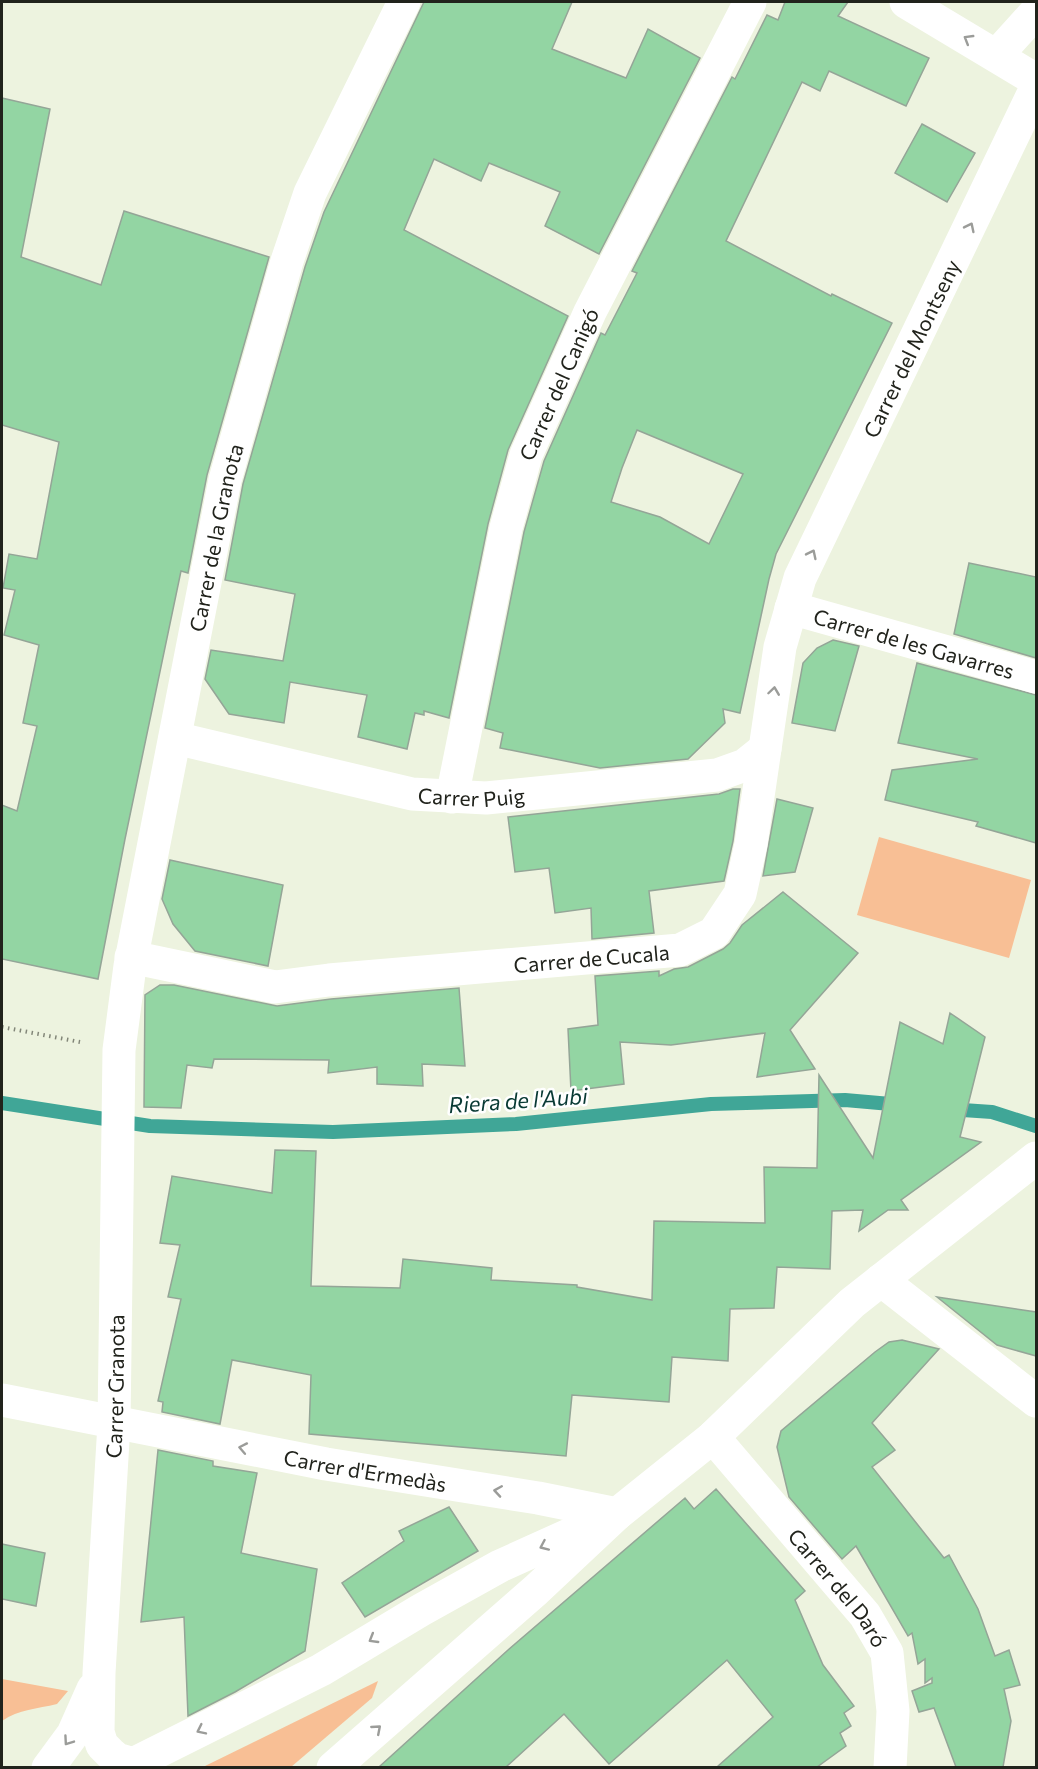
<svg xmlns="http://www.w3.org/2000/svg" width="1038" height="1769" viewBox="0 0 1038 1769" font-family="Commissioner,sans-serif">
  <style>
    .green { fill: #f8bf95 }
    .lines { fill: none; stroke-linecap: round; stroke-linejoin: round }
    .stream { stroke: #40a697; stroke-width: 14 }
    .building { fill: #93d5a3; stroke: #94a597; stroke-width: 1.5; fill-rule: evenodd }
    .path { stroke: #828678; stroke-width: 4; stroke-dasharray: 1.5 4.5; stroke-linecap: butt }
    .minor { stroke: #fff; stroke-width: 33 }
    .tertiary { stroke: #fff; stroke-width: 33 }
    .oneway { stroke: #9b9c99 }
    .labels { text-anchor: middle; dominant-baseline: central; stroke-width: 5; stroke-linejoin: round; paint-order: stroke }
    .street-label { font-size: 21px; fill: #21231c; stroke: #fff }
    .water-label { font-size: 22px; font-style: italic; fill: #083933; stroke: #fff }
  </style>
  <rect width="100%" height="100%" fill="#edf3df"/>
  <g class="green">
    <path d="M879 837 1031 880 1009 958 857 915Z"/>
    <path d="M2 1679 68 1691 57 1704C37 1709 19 1709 2 1721Z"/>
    <path d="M378 1681 372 1698 291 1767H203Z"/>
  </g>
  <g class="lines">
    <g class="stream">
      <path d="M2 1103 150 1126 333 1132 516 1124 711 1104 845 1100 902 1105"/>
      <path d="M948 1109 992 1112 1036 1126"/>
    </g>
  </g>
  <g class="building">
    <path d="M424 2H572L552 49 626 78 648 29 700 58 599 254 545 226 560 192 489 163 481 181 434 159 404 230 568 316 508 450 488 524 449 718 424 711V715L415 713 407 749 358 737 367 695 290 682 284 723 229 714 205 679 211 650 283 661 295 594 225 580 243 484 305 267 324 212Z"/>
    <path d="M785 2H848L838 16 929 58 906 106 829 71 820 91 802 82 726 241 831 296 832 294 892 323 776 554 769 579 740 713 723 709 725 723 688 759 600 768 500 748 503 733 485 728 524 532 544 461 601 333 605 335 637 273 632 271 732 77 735 79 767 15 778 20ZM637 430 743 474 709 544 660 517 611 502 622 468Z"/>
    <path d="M2 98 50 109 21 257 101 285 124 211 269 257 207 475 188 573 181 571 125 839 98 979 2 959V805L17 811 37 726 23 723 39 645 4 635 15 590 3 588 9 554 37 559 59 442 2 425Z"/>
    <path d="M922 124 975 153 947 202 895 173Z"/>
    <path d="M969 563 1036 577V658L954 634Z"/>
    <path d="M833 640 859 646 835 731 792 723 803 663 817 648Z"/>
    <path d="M917 663 1036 695V843L976 826 978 822 885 800 892 770 978 759 898 743Z"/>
    <path d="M733 789H740L733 841 724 881 649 891 654 933 592 939 591 908 555 913 549 868 515 872 508 817 719 794Z"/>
    <path d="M777 799 813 808 795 872 763 876Z"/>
    <path d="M170 860 283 885 268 966 195 951 173 924 162 899Z"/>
    <path d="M783 892 858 953 790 1030 815 1069 757 1077 765 1033 671 1045 620 1042 624 1084 571 1091 568 1029 598 1025 595 976 659 971V976L674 969 688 967 723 949 730 943 742 925Z"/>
    <path d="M160 985H174L277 1006 331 999 459 988 465 1066 422 1064 423 1086 377 1084V1067L328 1073 329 1060 214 1059 212 1068 187 1065 181 1108 144 1107 145 995Z"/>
    <path d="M950 1013 985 1037 960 1137 981 1142 901 1200 908 1210H888L859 1231 863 1210 832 1211 830 1269 777 1267 774 1308 730 1309 728 1361 672 1357 669 1402 572 1395 566 1456 309 1434 311 1375 232 1360 220 1424 162 1412 163 1402 158 1401 181 1299 168 1297 180 1245 160 1243 172 1176 272 1193 275 1150 316 1151 311 1286 400 1288 403 1259 492 1268 491 1280 577 1285V1287L652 1300 654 1221 765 1223 764 1167 817 1168 819 1075 873 1158 900 1022 943 1044Z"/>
    <path d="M937 1297 1036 1312V1356L997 1345Z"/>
    <path d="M902 1340 939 1349 872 1423 895 1450 872 1467 944 1558 949 1555 978 1609 995 1656 1009 1650 1020 1685 1004 1689 1011 1721 1003 1767H956L934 1708 919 1712 912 1691 932 1683V1678L925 1683V1659L918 1664 912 1633 908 1636 856 1546 842 1559 789 1497 777 1447 781 1431 875 1352 889 1342Z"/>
    <path d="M158 1450 213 1461V1466L257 1473 241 1553 317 1569 305 1651 235 1692 188 1716 184 1617 141 1622Z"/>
    <path d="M716 1489 805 1591 795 1600 823 1665 854 1706 844 1713 851 1726 840 1733 846 1746 817 1767H717L773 1717 727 1660 609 1764 564 1714 506 1767H379L508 1650 685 1498 694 1509Z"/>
    <path d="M449 1507 478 1551 365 1617 342 1583 404 1541 399 1531Z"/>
    <path d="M2 1544 45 1553 36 1606 2 1599Z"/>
  </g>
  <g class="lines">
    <path class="path" d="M2 1027 80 1042"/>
    <g class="minor">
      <path d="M906 2 1036 80"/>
      <path d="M997 55 1036 12"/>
      <path id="s1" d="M791 608 1036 677"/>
      <path id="s2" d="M175 738 412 794 486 798 717 775 745 765 765 749"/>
      <path id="s3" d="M452 797 506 528 526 455 590 312 750 2"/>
      <path id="s4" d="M131 957 275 987 329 980 680 950 714 933 740 894 751 844 780 647 800 578 1036 88"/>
      <path d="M881 1280 1036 1401"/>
      <path id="s5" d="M2 1400 326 1464 538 1498 617 1514"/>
      <path id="s6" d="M713 1437 865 1615 887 1653 893 1711 890 1768"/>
      <path id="s7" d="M134 1764 117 1759 110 1753 102 1745 98 1732 99 1673 114 1424 119 1050 130 966 225 480 287 261 310 193 404 2"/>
      <path d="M48 1768 73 1734 93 1689"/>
    </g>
    <g class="tertiary">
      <path d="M125 1768 321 1670 421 1610 500 1566 593 1524"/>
      <path d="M333 1768 536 1590 617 1514 713 1437 852 1303 1036 1158"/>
    </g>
  </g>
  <defs><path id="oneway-chevron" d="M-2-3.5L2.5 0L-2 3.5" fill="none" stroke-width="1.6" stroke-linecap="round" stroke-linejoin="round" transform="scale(1.5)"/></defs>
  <g class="oneway">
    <use href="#oneway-chevron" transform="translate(968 39) rotate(-149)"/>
    <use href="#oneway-chevron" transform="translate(970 227) rotate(-64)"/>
    <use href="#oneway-chevron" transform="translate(812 554) rotate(-64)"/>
    <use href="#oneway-chevron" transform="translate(774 691) rotate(-82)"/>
    <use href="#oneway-chevron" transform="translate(243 1448) rotate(-169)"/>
    <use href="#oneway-chevron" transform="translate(498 1491) rotate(-171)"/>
    <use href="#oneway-chevron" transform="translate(544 1546) rotate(156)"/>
    <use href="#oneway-chevron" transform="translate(373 1639) rotate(149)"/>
    <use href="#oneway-chevron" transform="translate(377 1729) rotate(-41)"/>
    <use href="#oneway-chevron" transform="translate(201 1730) rotate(154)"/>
    <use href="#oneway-chevron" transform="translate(68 1741) rotate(125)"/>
  </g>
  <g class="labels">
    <g class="street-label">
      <text stroke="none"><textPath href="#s4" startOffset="1216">Carrer del Montseny</textPath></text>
      <text stroke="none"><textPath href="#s3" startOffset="428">Carrer del Canigó</textPath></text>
      <text stroke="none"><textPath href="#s7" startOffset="1256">Carrer de la Granota</textPath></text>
      <text stroke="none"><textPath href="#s1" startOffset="128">Carrer de les Gavarres</textPath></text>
      <text stroke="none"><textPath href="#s2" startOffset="303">Carrer Puig</textPath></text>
      <text stroke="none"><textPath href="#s4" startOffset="465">Carrer de Cucala</textPath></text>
      <text stroke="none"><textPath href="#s7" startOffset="398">Carrer Granota</textPath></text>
      <text stroke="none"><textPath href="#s5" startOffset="370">Carrer d'Ermedàs</textPath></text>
      <text stroke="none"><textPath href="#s6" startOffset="196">Carrer del Daró</textPath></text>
    </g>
    <g class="water-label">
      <text transform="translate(518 1100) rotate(-4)">Riera de l'Aubi</text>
    </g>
  </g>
  <rect width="1038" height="1769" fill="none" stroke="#21231c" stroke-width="6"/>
</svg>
